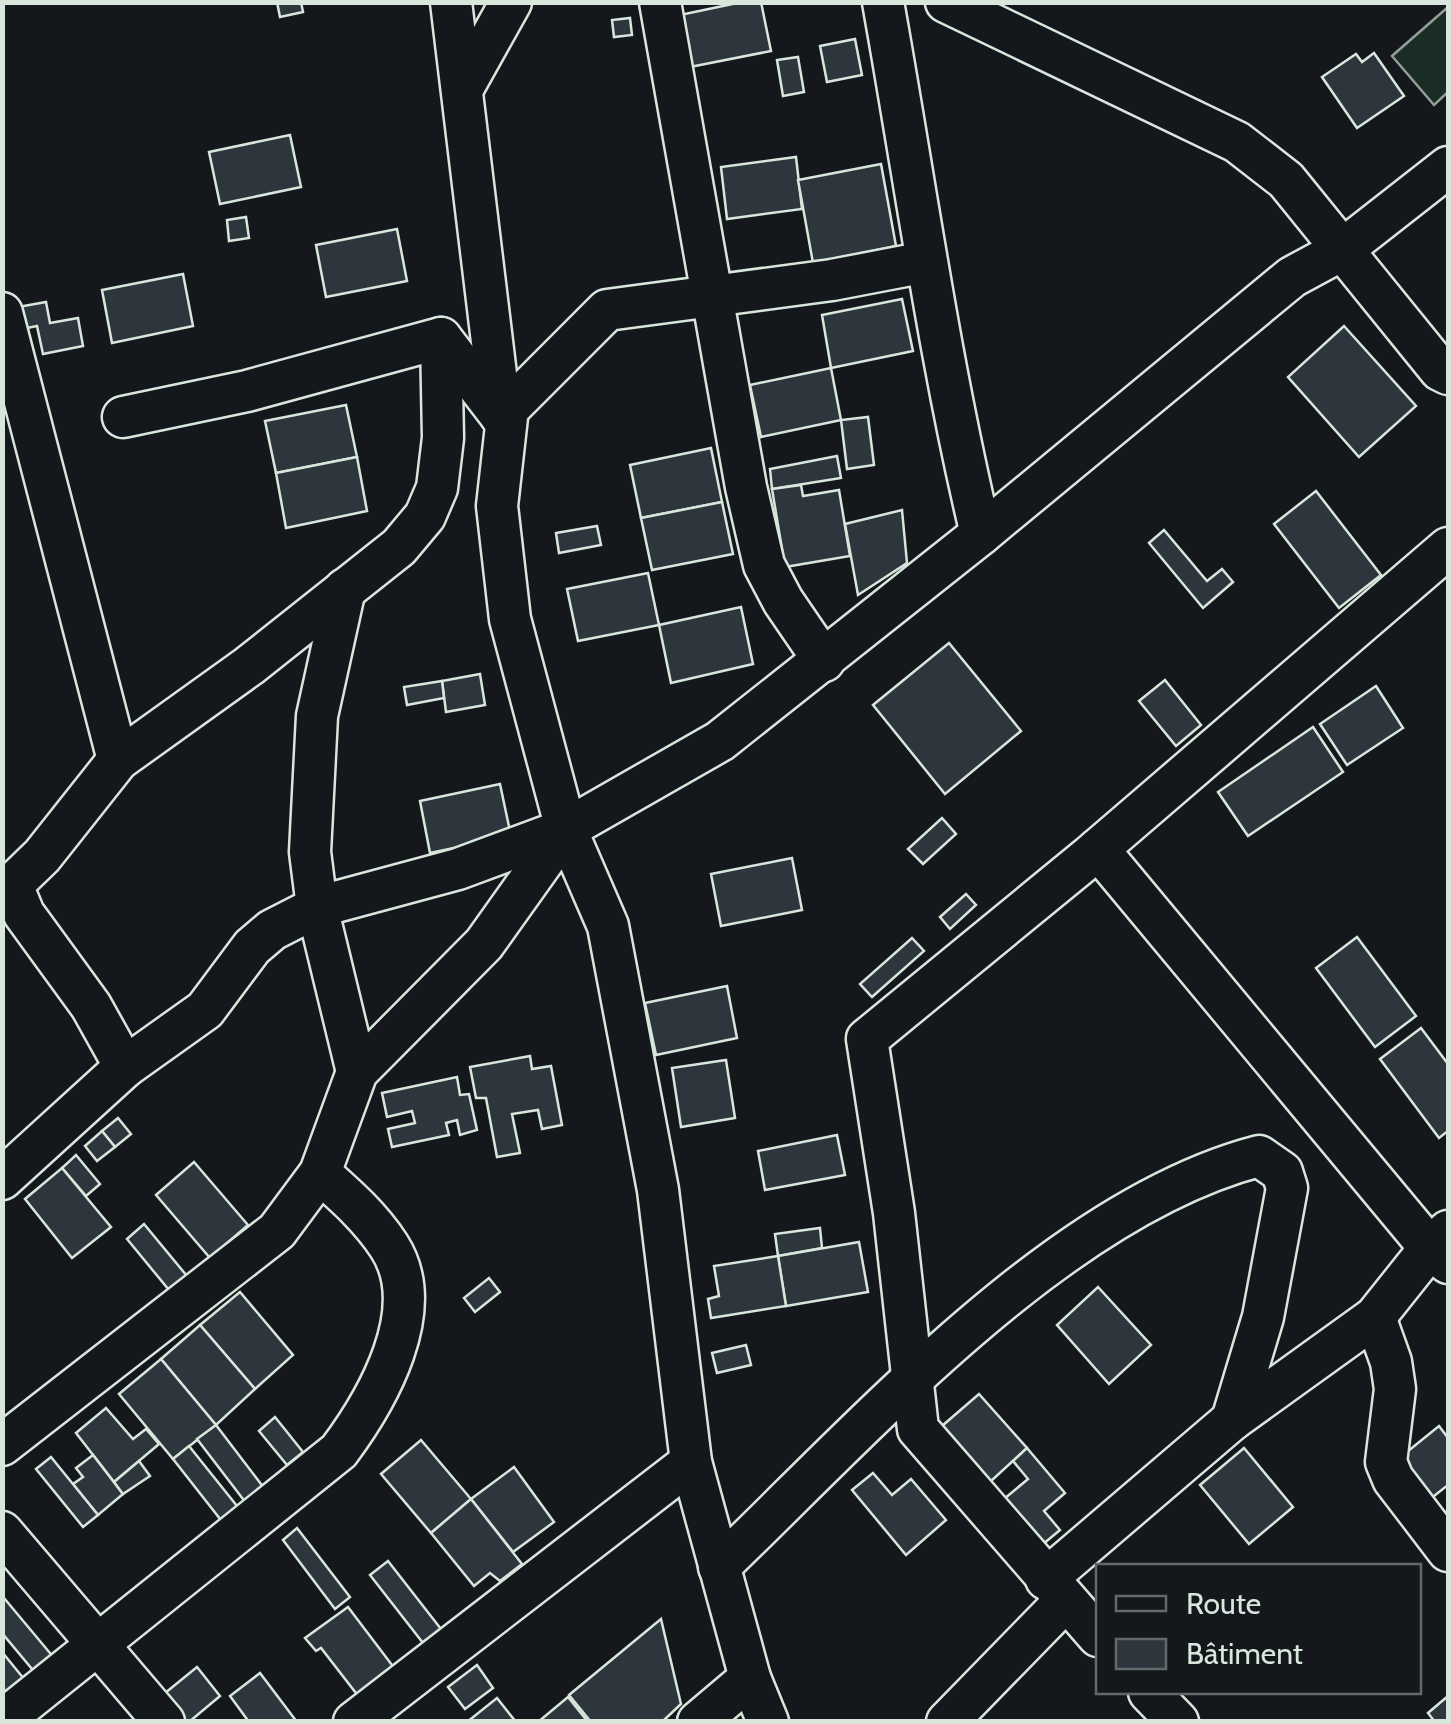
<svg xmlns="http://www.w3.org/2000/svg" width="1451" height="1724" viewBox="0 0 1451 1724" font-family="Cabin,sans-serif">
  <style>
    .green { fill: #1a2d24; stroke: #939e99; stroke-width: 2.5 }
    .building { fill: #2c363c; stroke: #d8e6dc; stroke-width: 2.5 }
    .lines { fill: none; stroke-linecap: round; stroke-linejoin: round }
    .minor-casing { stroke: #d8e6dc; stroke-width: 45 }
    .minor { stroke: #14181c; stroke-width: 40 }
  </style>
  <rect width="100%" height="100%" fill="#14181c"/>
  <path class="green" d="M1448 7V92L1434 105 1392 56Z"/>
  <g class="building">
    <path d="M277 2H301L303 12 280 17Z"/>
    <path d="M742 2H761L771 51 690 67 680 15Z"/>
    <path d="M630 18 632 35 614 37 612 20Z"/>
    <path d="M855 39 862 75 827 82 820 46Z"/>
    <path d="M1374 53 1404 96 1357 128 1322 77 1356 54 1362 62Z"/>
    <path d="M798 57 804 92 783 96 777 60Z"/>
    <path d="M290 135 301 187 220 204 209 152Z"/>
    <path d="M796 157 802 209 727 219 721 167Z"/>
    <path d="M881 164 896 246 813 263 798 180Z"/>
    <path d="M246 217 249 238 229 241 227 220Z"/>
    <path d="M397 229 407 281 326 297 316 245Z"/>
    <path d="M183 274 193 326 112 343 102 290Z"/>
    <path d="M902 299 913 351 831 368 822 315Z"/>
    <path d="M46 302 50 323 78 318 83 346 43 354 37 326 22 329 18 307Z"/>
    <path d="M1344 326 1416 406 1359 457 1288 377Z"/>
    <path d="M831 368 841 420 761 437 750 385Z"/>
    <path d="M346 405 357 457 276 473 265 421Z"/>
    <path d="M868 417 874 465 847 469 841 420Z"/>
    <path d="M711 448 722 502 641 518 630 465Z"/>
    <path d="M837 456 841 478 772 489 770 469Z"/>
    <path d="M357 457 367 511 286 528 276 473Z"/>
    <path d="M801 485 803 496 839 490 850 556 785 567 772 489Z"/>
    <path d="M1316 491 1381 575 1339 608 1274 524Z"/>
    <path d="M722 502 733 554 652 570 641 518Z"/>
    <path d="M902 510 907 563 858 595 845 524Z"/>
    <path d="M597 526 601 545 559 553 556 533Z"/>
    <path d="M1164 530 1207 581 1222 569 1233 582 1203 608 1149 543Z"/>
    <path d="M648 573 659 625 578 641 567 589Z"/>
    <path d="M741 607 753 664 671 683 659 625Z"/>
    <path d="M949 643 1021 731 945 794 873 705Z"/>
    <path d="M480 674 485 705 446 712 442 681Z"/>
    <path d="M1165 680 1201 725 1176 746 1139 701Z"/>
    <path d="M442 681 444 698 407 705 404 687Z"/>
    <path d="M1376 686 1403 728 1347 765 1320 724Z"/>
    <path d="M1313 727 1343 772 1248 836 1218 792Z"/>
    <path d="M500 784 511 836 430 853 420 801Z"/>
    <path d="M942 818 956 834 923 864 908 849Z"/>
    <path d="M792 858 802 910 721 926 711 874Z"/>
    <path d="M966 894 976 905 950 929 940 917Z"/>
    <path d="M1357 937 1416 1016 1375 1047 1316 968Z"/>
    <path d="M912 938 924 951 872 997 860 984Z"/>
    <path d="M727 986 737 1038 656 1055 645 1003Z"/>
    <path d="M1421 1028 1448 1064V1131L1439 1138 1380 1059Z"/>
    <path d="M530 1056 532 1069 551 1066 562 1125 542 1129 538 1110 512 1114 520 1153 497 1157 486 1098H476L470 1067Z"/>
    <path d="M726 1060 735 1118 681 1127 672 1068Z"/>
    <path d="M457 1077 460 1095 469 1094 477 1130 460 1135 457 1120 446 1123 449 1135 392 1147 388 1129 415 1123 412 1111 387 1117 382 1093Z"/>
    <path d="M118 1118 131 1134 115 1147 102 1131Z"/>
    <path d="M102 1131 115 1147 97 1161 85 1146Z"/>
    <path d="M837 1135 845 1175 765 1190 758 1151Z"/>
    <path d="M76 1155 100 1184 86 1196 62 1168Z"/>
    <path d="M194 1162 248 1225 210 1258 156 1195Z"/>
    <path d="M62 1168 111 1227 72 1258 25 1199Z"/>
    <path d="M144 1224 187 1276 169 1290 127 1239Z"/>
    <path d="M820 1228 822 1248 778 1256 775 1234Z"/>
    <path d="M859 1242 868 1292 786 1306 778 1256Z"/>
    <path d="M778 1256 786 1306 711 1318 708 1299 719 1296 714 1266Z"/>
    <path d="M489 1278 500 1292 475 1312 464 1298Z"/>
    <path d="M1098 1287 1151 1345 1109 1384 1057 1325Z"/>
    <path d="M240 1292 293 1355 255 1389 200 1325Z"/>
    <path d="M200 1325 255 1389 216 1425 161 1359Z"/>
    <path d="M746 1345 751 1365 717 1373 712 1353Z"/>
    <path d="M161 1359 216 1425 173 1459 119 1394Z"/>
    <path d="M979 1394 1027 1448 990 1482 942 1426Z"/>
    <path d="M106 1408 133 1439 146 1429 159 1444 114 1482 76 1433Z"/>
    <path d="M275 1417 303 1452 287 1465 259 1431Z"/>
    <path d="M216 1425 264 1488 246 1503 197 1439Z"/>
    <path d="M1439 1426 1448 1438V1485L1429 1500 1397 1460Z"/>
    <path d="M421 1440 471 1499 431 1533 381 1474Z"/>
    <path d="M189 1446 241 1511 224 1524 173 1459Z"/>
    <path d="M1027 1448 1065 1493 1044 1511 1060 1530 1042 1545 1004 1499 1028 1479 1013 1461Z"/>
    <path d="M1244 1448 1293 1507 1249 1544 1200 1485Z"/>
    <path d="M93 1455 123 1494 98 1515 73 1484 83 1477 76 1468Z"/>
    <path d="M51 1457 98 1515 83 1527 36 1469Z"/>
    <path d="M139 1461 150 1476 123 1494 114 1482Z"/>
    <path d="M514 1467 554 1522 513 1552 471 1499Z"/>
    <path d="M873 1473 892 1495 911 1479 946 1520 906 1555 852 1490Z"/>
    <path d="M471 1499 522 1564 500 1581 490 1573 474 1586 431 1533Z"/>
    <path d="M297 1528 350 1597 335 1609 283 1540Z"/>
    <path d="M388 1561 441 1629 423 1643 370 1575Z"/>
    <path d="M4 1598 55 1659 37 1675 2 1633Z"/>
    <path d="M348 1607 395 1669 359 1697 321 1648 316 1651 305 1638Z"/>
    <path d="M661 1619 681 1704 662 1722H591L569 1695Z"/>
    <path d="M2 1652 29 1685 12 1699 2 1687Z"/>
    <path d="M477 1665 493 1688 465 1709 448 1687Z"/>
    <path d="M197 1667 220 1696 189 1722H177L159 1698Z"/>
    <path d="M260 1673 297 1722H249L230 1696Z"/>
    <path d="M1448 1696V1722H1435L1428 1713Z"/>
    <path d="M568 1697 588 1722H538Z"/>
    <path d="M497 1698 516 1722H467Z"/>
  </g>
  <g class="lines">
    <g class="minor-casing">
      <g id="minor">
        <path d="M451 2 501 416"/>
        <path d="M660 2 746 487 764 565 783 601 824 661"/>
        <path d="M883 2C915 180 939 359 981 534"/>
        <path d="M946 2 1237 142 1286 180 1440 370 1448 374"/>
        <path d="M463 88 511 2"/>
        <path d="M2 313 118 760"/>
        <path d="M501 416 607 310 832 280 926 262"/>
        <path d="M123 417 247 391 441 338 501 416 507 417 497 506 510 619 566 829"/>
        <path d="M345 589 317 716 310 852 317 907 357 1072"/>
        <path d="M1098 849 1430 1248 1448 1263"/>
        <path d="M125 1067 205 1010 252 947 272 930 317 907 458 869 566 829 608 926 658 1190 691 1462 750 1678 768 1722"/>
        <path d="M2 1179 125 1067 91 1006 24 914 12 885 42 856 118 760 249 666 399 547 425 516 437 488 443 438 441 338"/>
        <path d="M1375 1317 1391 1362 1395 1389 1386 1462 1393 1479 1448 1551"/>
        <path d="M2 1445 277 1231 320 1173 357 1072 484 944 566 829 720 741 981 534 1292 277 1342 250 1448 167"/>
        <path d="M2 1532 164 1722"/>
        <path d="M719 1567C865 1427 1059 1208 1259 1156L1282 1172 1287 1188 1263 1317 1232 1420"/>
        <path d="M1046 1579 1232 1420 1375 1317 1430 1248 1448 1231"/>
        <path d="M1098 1636 918 1429 894 1213 867 1039 1090 856 1448 548"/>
        <path d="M1149 1692 1178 1722"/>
        <path d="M2 1721 339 1451C377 1400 430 1309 389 1246 370 1217 346 1196 320 1173"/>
        <path d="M354 1722 691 1462"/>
        <path d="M698 1722 750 1678"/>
        <path d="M947 1722 1066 1600"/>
      </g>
    </g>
    <use href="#minor" class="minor"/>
  </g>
  <rect width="1451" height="1724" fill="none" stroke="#d8e6dc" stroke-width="10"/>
  <rect x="1096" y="1564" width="325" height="130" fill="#14181c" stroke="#626a69" stroke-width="2.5"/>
  <rect x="1116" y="1596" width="50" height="15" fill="#14181c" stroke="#626a69" stroke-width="2.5"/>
  <text x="1186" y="1614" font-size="30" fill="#d8e6dc">Route</text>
  <rect x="1116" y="1639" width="50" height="30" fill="#2c363c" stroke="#626a69" stroke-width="2.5"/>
  <text x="1186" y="1664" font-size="30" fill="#d8e6dc">Bâtiment</text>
</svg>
